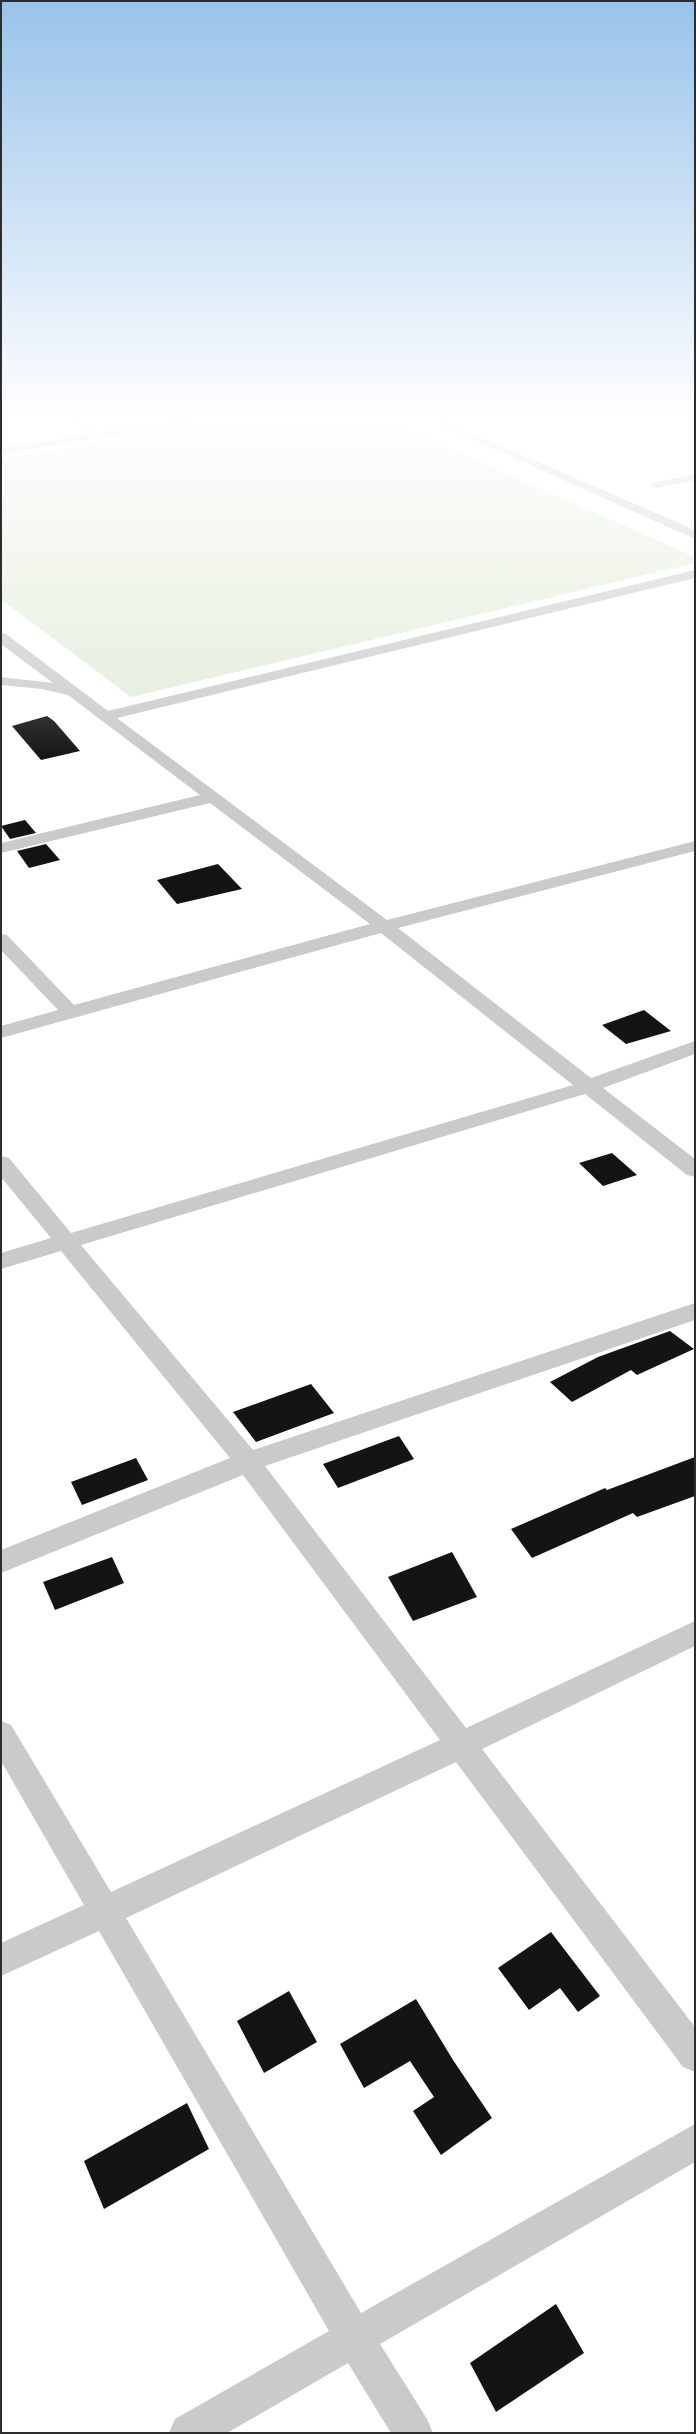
<svg xmlns="http://www.w3.org/2000/svg" width="696" height="2434" viewBox="0 0 696 2434" font-family="'Work Sans',sans-serif">
  <style>
    .green { fill: #e1ecd9 }
    .building { fill: #141414 }
    .lines { fill: none; stroke-linecap: round; stroke-linejoin: round }
    .street { fill: #cacaca; fill-rule: evenodd }
  </style>
  <rect width="100%" height="100%" fill="#fff"/>
  <path class="green" d="M240 419H384L695 557V563L131 697 1 599V459Z"/>
  <g class="building">
    <path d="M47 716 54 721 80 751 41 760 12 726Z"/>
    <path d="M25 820 36 833 10 839 1 826Z"/>
    <path d="M46 844 60 860 29 868 17 851Z"/>
    <path d="M218 864 242 889 177 904 157 880Z"/>
    <path d="M644 1010 671 1031 626 1044 602 1025Z"/>
    <path d="M612 1153 637 1175 603 1186 579 1163Z"/>
    <path d="M670 1331 694 1349 637 1375 631 1370 572 1402 550 1382 598 1357Z"/>
    <path d="M311 1384 334 1413 256 1442 233 1412Z"/>
    <path d="M399 1436 414 1459 338 1488 323 1464Z"/>
    <path d="M695 1457V1496L637 1517 633 1513 532 1558 511 1529 605 1488 607 1490Z"/>
    <path d="M136 1458 148 1480 82 1505 71 1482Z"/>
    <path d="M452 1552 477 1597 413 1621 388 1577Z"/>
    <path d="M112 1557 124 1583 55 1610 43 1582Z"/>
    <path d="M551 1932 600 1996 578 2012 560 1988 529 2010 498 1968Z"/>
    <path d="M289 1991 317 2042 264 2073 237 2021Z"/>
    <path d="M416 1999 453 2060 492 2118 441 2155 413 2111 434 2097 410 2061 364 2088 340 2044Z"/>
    <path d="M187 2103 209 2149 104 2209 84 2161Z"/>
    <path d="M556 2304 584 2353 496 2412 470 2363Z"/>
  </g>
  <g class="lines">
    <g class="street">
      <path d="M67 419H79L100 432 180 419H203L198 422 1 454V448L88 434Z"/>
      <path d="M427 419H440L695 530V539Z"/>
      <path d="M695 474V480L657 488 651 485 653 483Z"/>
      <path d="M695 570V578L117 718 387 920 695 841V851L398 928 591 1078 695 1041V1054L603 1088 695 1159V1177L687 1175 585 1094 81 1245 253 1450 695 1303V1320L265 1466 466 1728 695 1621V1646L482 1749 695 2027V2072L683 2067 456 1762 126 1918 361 2313 695 2124V2162L380 2344 427 2419 433 2433H391L348 2363 227 2433H169L175 2419 329 2331 99 1931 1 1976V1943L84 1905 1 1761V1721L11 1725 111 1892 440 1740 243 1475 1 1573V1550L230 1458 61 1251 1 1269V1253L51 1238 1 1177V1156L9 1158 71 1233 573 1085 381 933 1 1038V1026L58 1010 1 950V934L7 935 74 1005 370 924 210 803 1 853V843L200 795 68 695 42 689 1 685V677L53 683 1 644V633L6 634 108 711Z"/>
    </g>
  </g>
  <linearGradient id="sky" x2="0" y2="1"><stop stop-color="#99c3ea"/><stop offset="0.55" stop-color="#fff"/><stop offset="1" stop-color="#fff" stop-opacity="0"/></linearGradient>
  <rect width="696" height="759" fill="url(#sky)"/>
  <rect width="696" height="2434" fill="none" stroke="#2d2d2d" stroke-width="4"/>
</svg>
